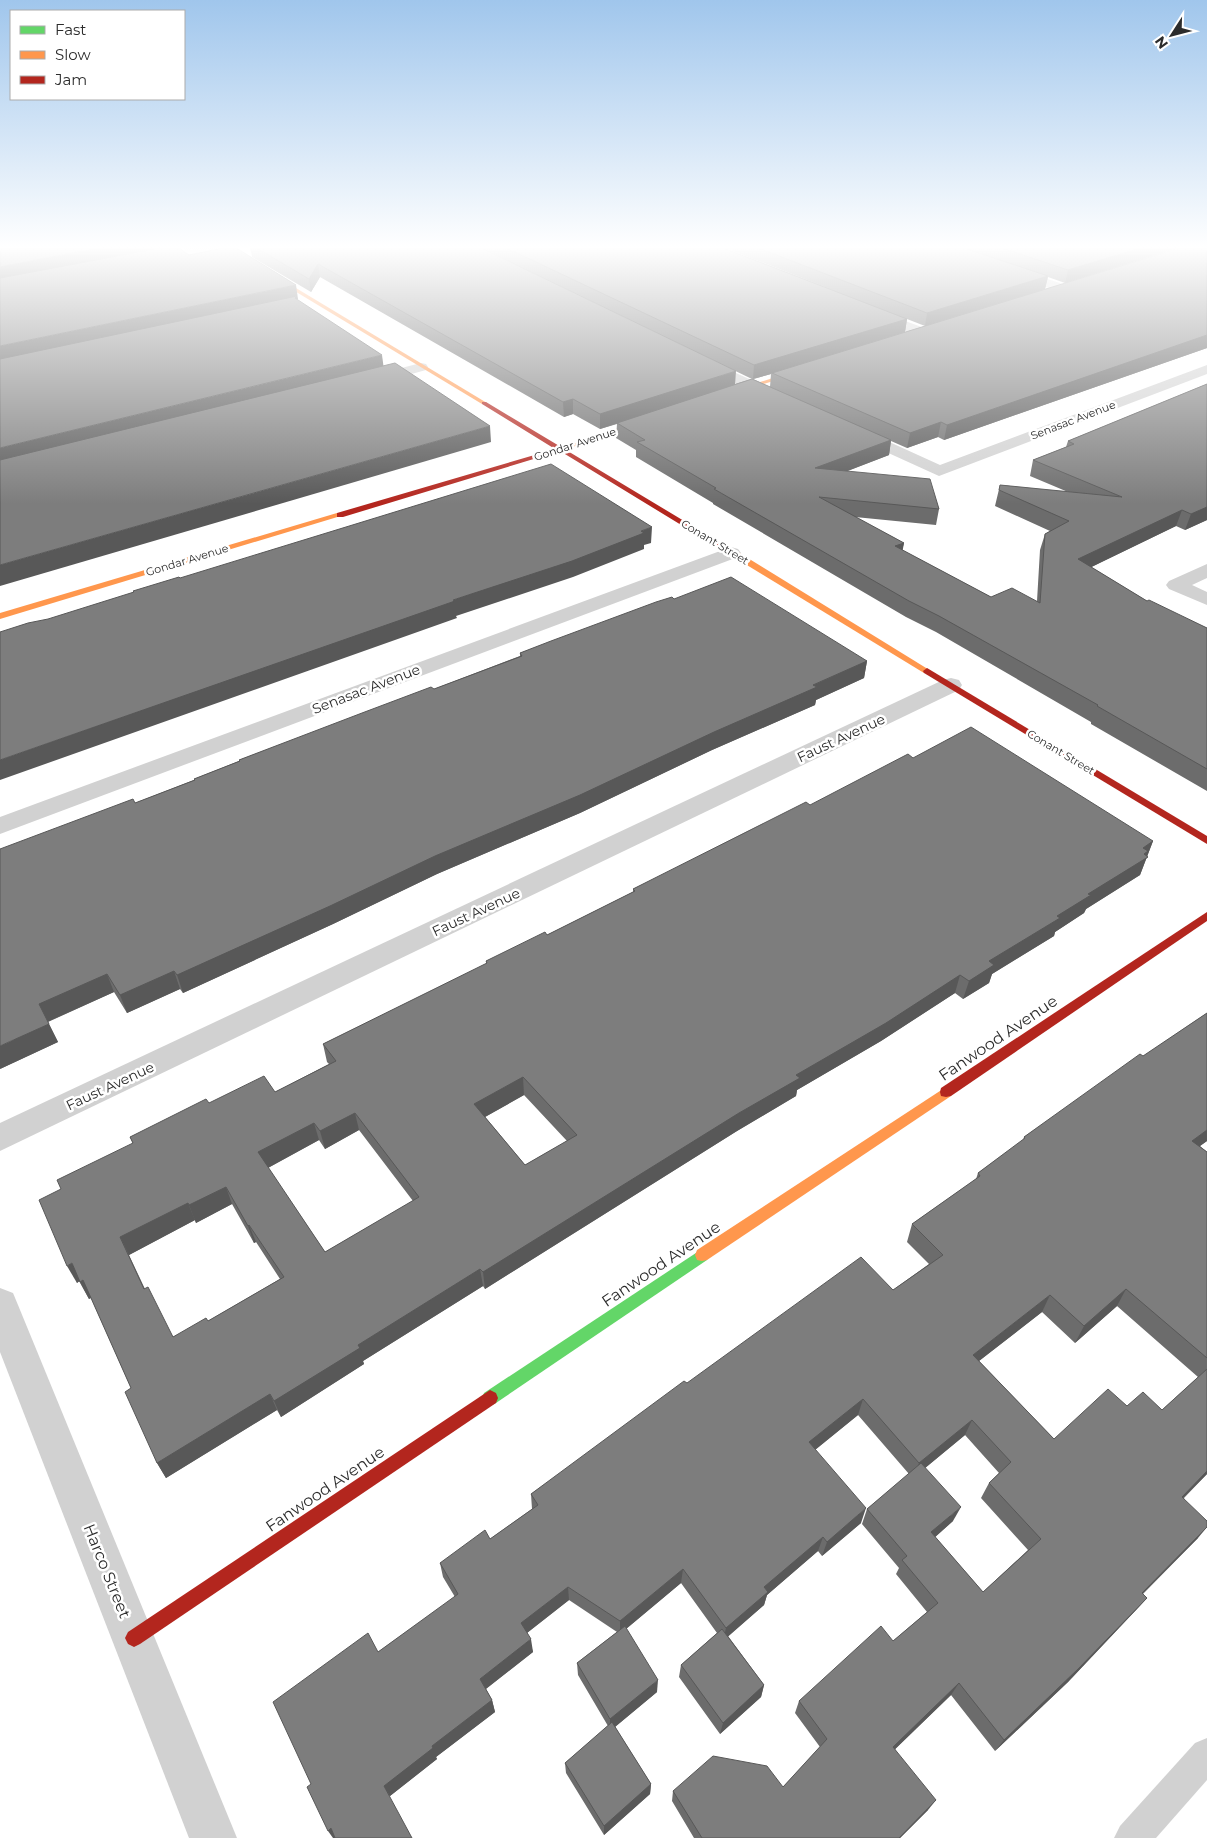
<svg xmlns="http://www.w3.org/2000/svg" width="1207" height="1838" viewBox="0 0 1207 1838" font-family="Montserrat,sans-serif">
  <style>
    .lines { fill: none; stroke-linecap: round; stroke-linejoin: round }
    .lane { fill: #d1d1d1; fill-rule: evenodd }
    .street { fill: #d1d1d1; fill-rule: evenodd }
    .fast { fill: #63d668; fill-rule: evenodd }
    .slow { fill: #ff974d; fill-rule: evenodd }
    .jam { fill: #b3261e; fill-rule: evenodd }
    .wall { fill: #6c6c6c; fill-rule: evenodd }
    .shaded-wall { fill: #585858 }
    .building { fill: #7d7d7d; stroke: #585858; fill-rule: evenodd }
    .labels { text-anchor: middle; dominant-baseline: central; stroke-width: 5; stroke-linejoin: round; paint-order: stroke }
    .far-street-label { font-size: 11px; fill: #2c2c2c; stroke: #fff }
    .street-label { font-size: 14px; fill: #2c2c2c; stroke: #fff }
    .near-street-label { font-size: 16px; fill: #2c2c2c; stroke: #fff }
  </style>
  <rect width="100%" height="100%" fill="#fff"/>
  <g class="lines">
    <path class="lane" d="M1207 1738V1780L1156 1838H1114L1120 1826 1195 1743Z"/>
    <g class="street">
      <path d="M194 246H221L215 250 148 263 142 259 148 255Z"/>
      <path d="M1011 267 1069 286 1071 289 1064 293 1006 274 1005 271 1006 268Z"/>
      <path d="M872 309 930 330 932 333 930 336H920L867 316 865 313 867 310Z"/>
      <path d="M702 358 783 394 785 397 783 400H771L697 365 695 362 697 359Z"/>
      <path d="M421 363 426 364 428 367 426 370 371 385 366 383 363 380 366 377Z"/>
      <path d="M1207 365V374L939 476 851 436 849 433 851 430H863L940 465Z"/>
      <path d="M731 547 738 549 741 553 738 557 0 834V817Z"/>
      <path d="M1207 564V578L1192 585 1207 592V605L1169 589 1166 585 1169 581Z"/>
      <path d="M951 678 959 680 962 685 959 690 0 1151V1123L943 680Z"/>
      <path d="M0 1288 13 1293 18 1305 237 1838H189L0 1352Z"/>
    </g>
    <path class="fast" d="M702 1249 707 1250 709 1255 707 1260 496 1403 490 1406 484 1403 482 1398 484 1393Z"/>
    <g class="slow">
      <path d="M220 246H226L487 403 482 404Z"/>
      <path d="M807 367 810 369 809 370 728 395 723 394Z"/>
      <path d="M652 417 655 419 654 420 566 449 561 448Z"/>
      <path d="M337 513 344 515 0 619V613Z"/>
      <path d="M732 552H738L931 671 930 673H924L732 556Z"/>
      <path d="M946 1087 951 1088 952 1092 951 1096 707 1260 702 1261 697 1260 695 1255 697 1250Z"/>
    </g>
    <g class="jam">
      <path d="M482 402H486L561 447H566V450L739 554 732 556 560 451 343 517H337V513L555 449 482 404Z"/>
      <path d="M927 668 1207 836V844L924 673 923 671Z"/>
      <path d="M1207 912V921L951 1096 946 1097 941 1096 940 1092 941 1088Z"/>
      <path d="M490 1390 496 1393 498 1398 496 1403 140 1644 134 1647 128 1644 125 1638 128 1632Z"/>
    </g>
  </g>
  <g class="wall">
    <path d="M250 246H477L735 384 752 379 477 246H718L838 292 720 246H1184L1065 283 1048 277 1045 289 1207 246V348L944 440 938 437 907 448 891 441 889 455 847 471 939 509 936 525 855 517 904 543 902 550 991 597 1037 601 1040 550 1045 534 1050 531 995 506 1000 485 1068 492 1030 476 1033 460 1066 447 1068 441 1207 384V520L1185 530 1176 526 1091 567 1147 601 1207 628V791L1091 724V722L936 632 906 617 713 504V503L636 457V450L616 438 617 424 600 429 573 414 564 417 320 277 311 292 252 257ZM907 319 925 326 905 332ZM771 374 770 387 753 379 757 378Z"/>
    <path d="M674 599 867 661 864 678 816 700 815 705 712 750 580 813 437 874 333 924 183 993 180 989 127 1013 114 992 48 1022 58 1042 0 1069 135 803 194 780V779L239 761V760L434 689 520 656V653Z"/>
    <path d="M913 758 1153 841 1140 875 1086 909 1084 913 1055 932 1054 936 992 974 989 983 963 999 955 993 881 1041 797 1090 796 1096 737 1131 485 1289 483 1286 363 1361 364 1364 281 1417 277 1410 166 1478 157 1463 131 1388 91 1298 89 1299 79 1281 77 1283 61 1189 133 1144 130 1137 209 1103 275 1092 329 1064 327 1062 323 1044 486 964V961L547 935 633 892V889ZM524 1095 567 1141 525 1165 485 1117ZM359 1130 413 1201 325 1252 268 1168 319 1140 325 1149ZM232 1204 254 1243 256 1242 280 1279 208 1321 173 1337 145 1289 129 1255 195 1220 196 1223Z"/>
    <path d="M1207 1013V1141L1200 1146 1207 1152V1474L1184 1498 1198 1538 1143 1594 1147 1598 1135 1611 1068 1682 995 1751 951 1695 895 1749 928 1810 900 1838H694L672 1801 673 1791 783 1787 820 1747 795 1713 799 1701 893 1641 927 1612 896 1574 899 1568 862 1524 867 1509 909 1474 858 1415 815 1450 861 1523 822 1556 818 1551 767 1595 764 1605 728 1636 764 1685 761 1697 720 1734 679 1677 681 1665 717 1633 681 1583 626 1629 657 1692 615 1727 651 1784 650 1794 604 1835 566 1773 565 1763 608 1726 578 1675 577 1663 617 1632 569 1600 527 1633 533 1652 486 1689 492 1700 495 1712 436 1757 437 1759 390 1796 311 1784 378 1652 455 1597 443 1577 440 1563 490 1539 532 1509 531 1494 687 1383 893 1290 929 1264 907 1242 912 1224 976 1179 978 1173 1023 1140 1024 1137ZM1117 1306 1198 1377 1162 1410 1127 1406 1054 1439 979 1361 1042 1312 1075 1343ZM965 1435 999 1473 989 1483 981 1498 1028 1550 983 1592 935 1537 953 1521 925 1468Z"/>
  </g>
  <g class="shaded-wall">
    <path d="M109 246H163V250L0 282V267Z"/>
    <path d="M1147 246H1184L1065 283 1068 270Z"/>
    <path d="M318 264 320 277 311 292 309 279Z"/>
    <path d="M1048 276 1045 289 925 326 927 313Z"/>
    <path d="M296 285 298 299 0 363V346Z"/>
    <path d="M907 319 905 332 772 373 771 374 753 379 754 365Z"/>
    <path d="M1207 335V348L944 440 947 425Z"/>
    <path d="M382 355 384 370 0 466V448Z"/>
    <path d="M736 371 735 385 600 429V414Z"/>
    <path d="M573 399V414L564 417 563 402Z"/>
    <path d="M941 422 938 437 907 448 910 433Z"/>
    <path d="M490 426 491 442 0 586V565Z"/>
    <path d="M891 440 889 455 814 484 815 468Z"/>
    <path d="M1207 507V520L1185 530 1191 514Z"/>
    <path d="M1182 510 1176 526 1073 576 1078 559Z"/>
    <path d="M652 527 651 543 644 545V549L573 577 456 616 457 618 0 780V760L453 600Z"/>
    <path d="M904 543 901 559 895 546Z"/>
    <path d="M867 661 864 678 816 700 815 705 712 750 580 813 437 874 333 924 183 993 177 975 435 856Z"/>
    <path d="M1153 841 1140 875 1086 909 1084 913 1055 932 1054 936 992 974 989 983 963 999 969 981 989 961 1057 916 1088 894 1143 848Z"/>
    <path d="M174 971 180 989 127 1013 120 995Z"/>
    <path d="M107 974 114 992 47 1022 39 1004Z"/>
    <path d="M960 975 955 993 881 1041 797 1090 796 1096 737 1131 485 1289 483 1272 796 1075Z"/>
    <path d="M49 1024 58 1042 0 1069V1046Z"/>
    <path d="M523 1077 524 1095 476 1122 474 1104Z"/>
    <path d="M355 1113 359 1130 325 1149 320 1131Z"/>
    <path d="M314 1123 319 1140 264 1170 258 1152Z"/>
    <path d="M1207 1130V1141L1183 1158 1192 1141Z"/>
    <path d="M226 1187 232 1204 196 1223 189 1205Z"/>
    <path d="M188 1203 195 1220 129 1255 120 1237Z"/>
    <path d="M249 1225 256 1242 254 1243 248 1226Z"/>
    <path d="M72 1263 81 1280 77 1283 67 1266Z"/>
    <path d="M480 1269 483 1286 363 1361 364 1364 281 1417 274 1401 358 1345Z"/>
    <path d="M83 1280 92 1297 89 1299 80 1282Z"/>
    <path d="M1126 1289 1117 1306 1075 1343 1084 1326Z"/>
    <path d="M1050 1295 1042 1312 966 1371 973 1355Z"/>
    <path d="M270 1394 277 1410 166 1478 157 1463Z"/>
    <path d="M863 1399 858 1415 805 1458 809 1442Z"/>
    <path d="M972 1420 965 1435 913 1478 919 1463Z"/>
    <path d="M1207 1471V1474L1170 1511 1182 1497Z"/>
    <path d="M961 1507 953 1521 924 1547 931 1532Z"/>
    <path d="M866 1508 861 1523 822 1556 827 1542Z"/>
    <path d="M1207 1527 1198 1538 1130 1606 1142 1593Z"/>
    <path d="M823 1537 818 1551 767 1595 764 1605 723 1641 726 1628 764 1587Z"/>
    <path d="M683 1569 681 1583 620 1634V1621Z"/>
    <path d="M568 1587 569 1600 523 1636 521 1623Z"/>
    <path d="M1147 1598 1135 1611 1068 1682 995 1751 1004 1740Z"/>
    <path d="M531 1639 533 1652 483 1691 480 1679Z"/>
    <path d="M658 1680 657 1692 610 1731V1719Z"/>
    <path d="M959 1683 951 1695 886 1758 893 1747Z"/>
    <path d="M764 1685 761 1697 720 1734 723 1723Z"/>
    <path d="M492 1700 495 1712 436 1757 437 1759 390 1796 384 1786 432 1746Z"/>
    <path d="M651 1784 650 1794 604 1835V1826Z"/>
    <path d="M936 1800 928 1810 900 1838H899Z"/>
    <path d="M331 1828 337 1838H333L328 1831Z"/>
  </g>
  <g class="building">
    <path d="M0 246H109L0 267Z"/>
    <path d="M170 246H176L189 255 233 246 296 285 0 346V278Z"/>
    <path d="M253 246H477L736 371 600 414 573 399 563 402 318 264 309 279Z"/>
    <path d="M502 246H718L907 319 754 365Z"/>
    <path d="M753 246H958L1048 276 927 313Z"/>
    <path d="M996 246H1147L1068 270Z"/>
    <path d="M1186 246H1207V335L947 425 941 422 910 433 772 373Z"/>
    <path d="M297 296 295 298 382 355 0 448V359Z"/>
    <path d="M395 363 490 426 0 565V460Z"/>
    <path d="M752 379 891 440 815 468 930 479 939 509 819 497 904 543 895 546 991 597 1012 588 1040 603 1045 534 1069 521 999 490 1000 485 1122 497 1033 460 1074 444 1068 441 1207 384V507L1191 514 1182 510 1078 559 1147 601 1149 600 1207 628V769L1097 706 1098 705 939 616 909 601 714 489 716 488 637 442 645 440 617 423Z"/>
    <path d="M551 464 652 527 641 531 644 533 572 561 453 600 455 601 0 760V632L28 623 48 619 134 592 133 591 179 577 180 578Z"/>
    <path d="M731 577 867 661 813 685 817 687 714 732 580 795 435 856 330 906 177 975 174 971 120 995 107 974 39 1004 49 1024 0 1046V849L133 799 135 803 195 780 194 779 240 761 239 760 362 713 431 687 434 689 522 656 520 653 551 641 656 602 672 597 674 599Z"/>
    <path d="M971 727 1153 841 1143 848 1148 851 1144 854 1148 857 1088 894 1091 895 1057 916 1060 918 989 961 994 965 969 981 960 975 886 1023 796 1075 800 1078 739 1113 483 1272 480 1269 358 1345 360 1348 274 1401 270 1394 157 1463 125 1392 131 1388 83 1280 80 1282 72 1263 67 1266 39 1200 61 1189 57 1180 133 1143 130 1137 206 1099 209 1103 264 1076 275 1092 336 1061 323 1044 487 963 486 961 545 932 547 935 635 891 633 889 806 802 810 805 908 754 913 758ZM523 1077 577 1135 525 1165 474 1104ZM355 1113 419 1197 325 1252 258 1152 314 1123 320 1131ZM226 1187 248 1226 249 1225 284 1277 208 1321 206 1318 173 1337 148 1287 144 1289 120 1237 188 1203 189 1205Z"/>
    <path d="M1207 1013V1130L1192 1141 1207 1152V1358L1126 1289 1084 1326 1050 1295 973 1355 1054 1439 1108 1389 1127 1406 1143 1392 1162 1410 1207 1369V1471L1182 1497 1207 1521V1527L1142 1593 1147 1598 1078 1669 1004 1740 959 1683 893 1747 936 1800 899 1838H702L673 1791 713 1756 767 1766 783 1787 827 1739 799 1701 881 1626 893 1641 938 1603 902 1560 907 1556 867 1509 921 1463 961 1507 931 1532 983 1592 1041 1539 989 1483 1011 1462 972 1420 919 1463 863 1399 809 1442 866 1508 827 1542 823 1537 764 1587 768 1592 726 1628 683 1569 620 1621 568 1587 521 1623 531 1639 480 1679 492 1700 432 1746 433 1748 384 1786 412 1838H335L331 1828 328 1831 307 1787 311 1784 273 1702 368 1633 378 1652 458 1594 440 1563 485 1530 490 1539 538 1505 531 1494 684 1381 687 1383 861 1257 893 1290 943 1255 912 1224 980 1176 978 1173 1025 1138 1024 1137 1140 1054 1143 1056Z"/>
    <path d="M625 1626 658 1680 610 1719 577 1663Z"/>
    <path d="M722 1629 764 1685 723 1723 681 1665Z"/>
    <path d="M612 1722 651 1784 604 1826 565 1763Z"/>
  </g>
  <linearGradient id="sky" x2="0" y2="1"><stop stop-color="#a0c6ec"/><stop offset="0.49" stop-color="#fff"/><stop offset="1" stop-color="#fff" stop-opacity="0"/></linearGradient>
  <rect width="1207" height="504" fill="url(#sky)"/>
  <g class="labels">
    <g class="far-street-label">
      <text transform="translate(1073 420) rotate(-21)">Senasac Avenue</text>
      <text transform="translate(575 444) rotate(-18)">Gondar Avenue</text>
      <text transform="translate(715 542) rotate(31)">Conant Street</text>
      <text transform="translate(187 560) rotate(-17)">Gondar Avenue</text>
      <text transform="translate(1061 752) rotate(31)">Conant Street</text>
    </g>
    <g class="street-label">
      <text transform="translate(366 689) rotate(-21)">Senasac Avenue</text>
      <text transform="translate(841 738) rotate(-25)">Faust Avenue</text>
      <text transform="translate(476 912) rotate(-25)">Faust Avenue</text>
      <text transform="translate(110 1086) rotate(-25)">Faust Avenue</text>
    </g>
    <g class="near-street-label">
      <text transform="translate(998 1038) rotate(-34)">Fanwood Avenue</text>
      <text transform="translate(661 1264) rotate(-34)">Fanwood Avenue</text>
      <text transform="translate(325 1489) rotate(-34)">Fanwood Avenue</text>
      <text transform="translate(107 1571) rotate(68)">Harco Street</text>
    </g>
  </g>
  <rect x="10" y="10" width="175" height="90" fill="#ffffff" stroke="#ababab"/>
  <rect x="20" y="26" width="25" height="8" fill="#63d668" stroke="#ababab"/>
  <text x="55" y="35" font-size="15" fill="#2c2c2c">Fast</text>
  <rect x="20" y="51" width="25" height="8" fill="#ff974d" stroke="#ababab"/>
  <text x="55" y="60" font-size="15" fill="#2c2c2c">Slow</text>
  <rect x="20" y="76" width="25" height="8" fill="#b3261e" stroke="#ababab"/>
  <text x="55" y="85" font-size="15" fill="#2c2c2c">Jam</text>
  <g transform="translate(1172 35) rotate(234)" stroke="#ffffff" stroke-width="4" paint-order="stroke">
  <path d="M0-4L9 19L0 12L-9 19Z" fill="#2c2c2c"/>
  <text y="-8" font-size="14" font-weight="bold" text-anchor="middle" fill="#2c2c2c">N</text>
  </g>
</svg>
